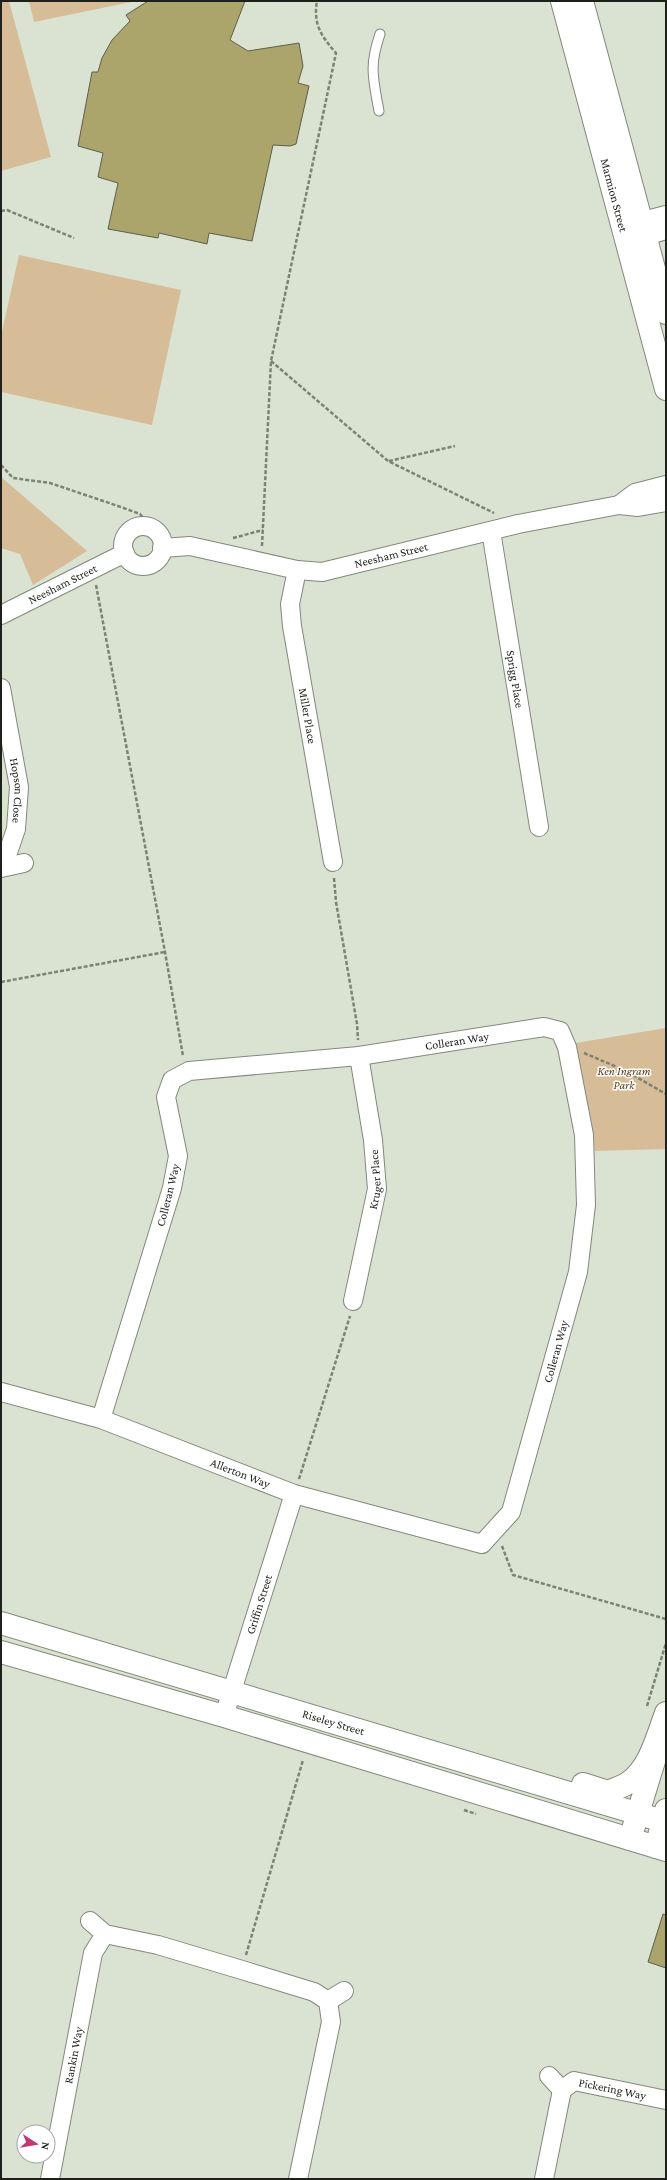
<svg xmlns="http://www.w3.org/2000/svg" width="667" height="2180" viewBox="0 0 667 2180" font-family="'Crimson Pro',serif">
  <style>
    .green { fill: #d6bd98 }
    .building { fill: #aba56b; stroke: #5f5d4d }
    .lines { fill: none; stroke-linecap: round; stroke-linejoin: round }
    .lane-casing { stroke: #82897a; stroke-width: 11 }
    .street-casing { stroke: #82897a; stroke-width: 20 }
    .primary-casing { stroke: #82897a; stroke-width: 24 }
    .highway-casing { stroke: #82897a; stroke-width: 24 }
    .path { stroke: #7c8276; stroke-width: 2.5; stroke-dasharray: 4 2; stroke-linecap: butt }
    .lane { stroke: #fff; stroke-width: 9 }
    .street { stroke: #fff; stroke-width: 18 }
    .primary { stroke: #fff; stroke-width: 22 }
    .highway { stroke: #fff; stroke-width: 22 }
    .labels { text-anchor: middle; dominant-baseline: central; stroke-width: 3; stroke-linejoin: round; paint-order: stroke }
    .street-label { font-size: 12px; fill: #1d211a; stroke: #fff }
    .park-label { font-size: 12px; font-style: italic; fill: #583f17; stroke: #fff }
  </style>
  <rect width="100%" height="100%" fill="#dae2d1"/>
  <g class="green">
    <path d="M1 1H9L51 157 1 171Z"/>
    <path d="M29 1H136L34 22Z"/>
    <path d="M19 255 181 290 152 425 1 392V336Z"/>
    <path d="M1 477 87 551 33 585 20 554 1 548Z"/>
    <path d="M666 1028V1149L595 1151 576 1043Z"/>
  </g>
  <g class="building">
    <path d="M148 1H245L230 40 248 51 299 43 303 66 298 83 309 86 296 144 290 146 273 145 252 241 209 233 207 244 159 233 158 238 108 229 118 183 98 177 103 153 78 146 92 72H98L102 58 112 40 130 21 126 15Z"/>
    <path d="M663 1914 666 1915V1968L648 1962Z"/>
  </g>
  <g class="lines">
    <g class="lane-casing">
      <path id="lane" d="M379 111C373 78 369 66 380 34"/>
    </g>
    <g class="street-casing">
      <g id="street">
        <path d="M628 225 666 215"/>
        <path d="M634 240 666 230"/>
        <path d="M619 505 635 493 666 485"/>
        <circle cx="143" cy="546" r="20"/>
        <path id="s1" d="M491 531 539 827"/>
        <path id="s2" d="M162 548 190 546 297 570 322 572 518 524 619 505 638 507 666 502"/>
        <path id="s3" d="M297 570 290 604 292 626 333 862"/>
        <path id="s4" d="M1 615 125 553"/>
        <path id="s5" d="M1 688 19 787 16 829 3 867"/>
        <path d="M1 868 24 863"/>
        <path id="s6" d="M353 1301 377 1189 373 1140 359 1056"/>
        <path id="s7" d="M1 1392 101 1419 294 1494 482 1544 511 1512 578 1272 586 1205 584 1135 567 1047 560 1031 544 1027 359 1056 189 1071 172 1080 166 1097 178 1156 172 1188 101 1419"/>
        <path id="s8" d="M224 1716 294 1494"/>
        <path d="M90 1921 105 1934 158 1945 242 1970 314 1992 328 2001 331 2022 298 2179"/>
        <path d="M328 2001 344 1991"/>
        <path d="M549 2076 562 2090"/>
        <path id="s9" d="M50 2179 93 1953 105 1934"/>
        <path id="s10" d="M544 2179 562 2090 574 2081 666 2100"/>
      </g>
    </g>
    <g class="primary-casing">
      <g id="primary">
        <path id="s11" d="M562 1 666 389"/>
        <path d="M582 1 666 313"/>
        <path d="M630 1839 658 1748"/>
        <path d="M656 1847 666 1810"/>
      </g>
    </g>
    <g class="highway-casing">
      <g id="highway">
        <path id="s12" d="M1 1623 666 1822"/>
        <path d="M1 1652 224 1716 666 1850"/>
        <path d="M583 1784 608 1792C614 1789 622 1787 628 1783 650 1768 657 1737 666 1713"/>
      </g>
    </g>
    <g class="path">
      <path d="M1 211 7 210 74 238"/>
      <path d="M271 361 388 461 494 513"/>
      <path d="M389 461 455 446"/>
      <path d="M1 465 13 478 50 483 118 506 140 514 150 527"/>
      <path d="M233 538 263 530"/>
      <path d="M262 546 271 361 336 53C321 36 313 24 317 1"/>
      <path d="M96 585 165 952 183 1056"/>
      <path d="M334 878 336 902 357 1024 358 1040"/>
      <path d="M1 982 165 952"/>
      <path d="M584 1053 624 1070 666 1094"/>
      <path d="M299 1479 350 1316"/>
      <path d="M502 1546 513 1575 666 1619"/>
      <path d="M647 1706 666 1643"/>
      <path d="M464 1810 476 1814"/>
      <path d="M246 1955 303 1760"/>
    </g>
    <use href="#lane" class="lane"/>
    <use href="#street" class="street"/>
    <use href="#primary" class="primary"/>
    <use href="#highway" class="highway"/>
  </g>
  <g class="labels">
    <g class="street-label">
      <text stroke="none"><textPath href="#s11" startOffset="201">Marmion Street</textPath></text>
      <text stroke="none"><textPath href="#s2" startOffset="234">Neesham Street</textPath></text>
      <text stroke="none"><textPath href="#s4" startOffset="69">Neesham Street</textPath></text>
      <text stroke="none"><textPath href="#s1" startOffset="150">Sprigg Place</textPath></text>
      <text stroke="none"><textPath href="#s3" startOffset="148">Miller Place</textPath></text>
      <text stroke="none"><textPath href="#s5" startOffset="104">Hopson Close</textPath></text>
      <text transform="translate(457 1041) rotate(-9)">Colleran Way</text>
      <text stroke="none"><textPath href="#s6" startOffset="124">Kruger Place</textPath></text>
      <text transform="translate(168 1195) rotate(-76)">Colleran Way</text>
      <text stroke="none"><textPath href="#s7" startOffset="715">Colleran Way</textPath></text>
      <text stroke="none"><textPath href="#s7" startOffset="253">Allerton Way</textPath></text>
      <text stroke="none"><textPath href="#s8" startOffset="117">Griffin Street</textPath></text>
      <text stroke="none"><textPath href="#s12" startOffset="347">Riseley Street</textPath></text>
      <text stroke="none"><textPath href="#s9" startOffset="126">Rankin Way</textPath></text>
      <text stroke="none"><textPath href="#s10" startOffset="145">Pickering Way</textPath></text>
    </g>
    <g class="park-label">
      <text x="624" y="1071">Ken Ingram<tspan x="624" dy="14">Park</tspan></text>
    </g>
  </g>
  <rect width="667" height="2180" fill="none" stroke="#1d211a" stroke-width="4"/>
  <g transform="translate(36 2144) rotate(102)"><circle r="19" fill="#ffffff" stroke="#a5a6a3"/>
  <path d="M0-3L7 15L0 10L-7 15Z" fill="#c13874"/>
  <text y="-6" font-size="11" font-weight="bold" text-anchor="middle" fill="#1d211a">N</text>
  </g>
</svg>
